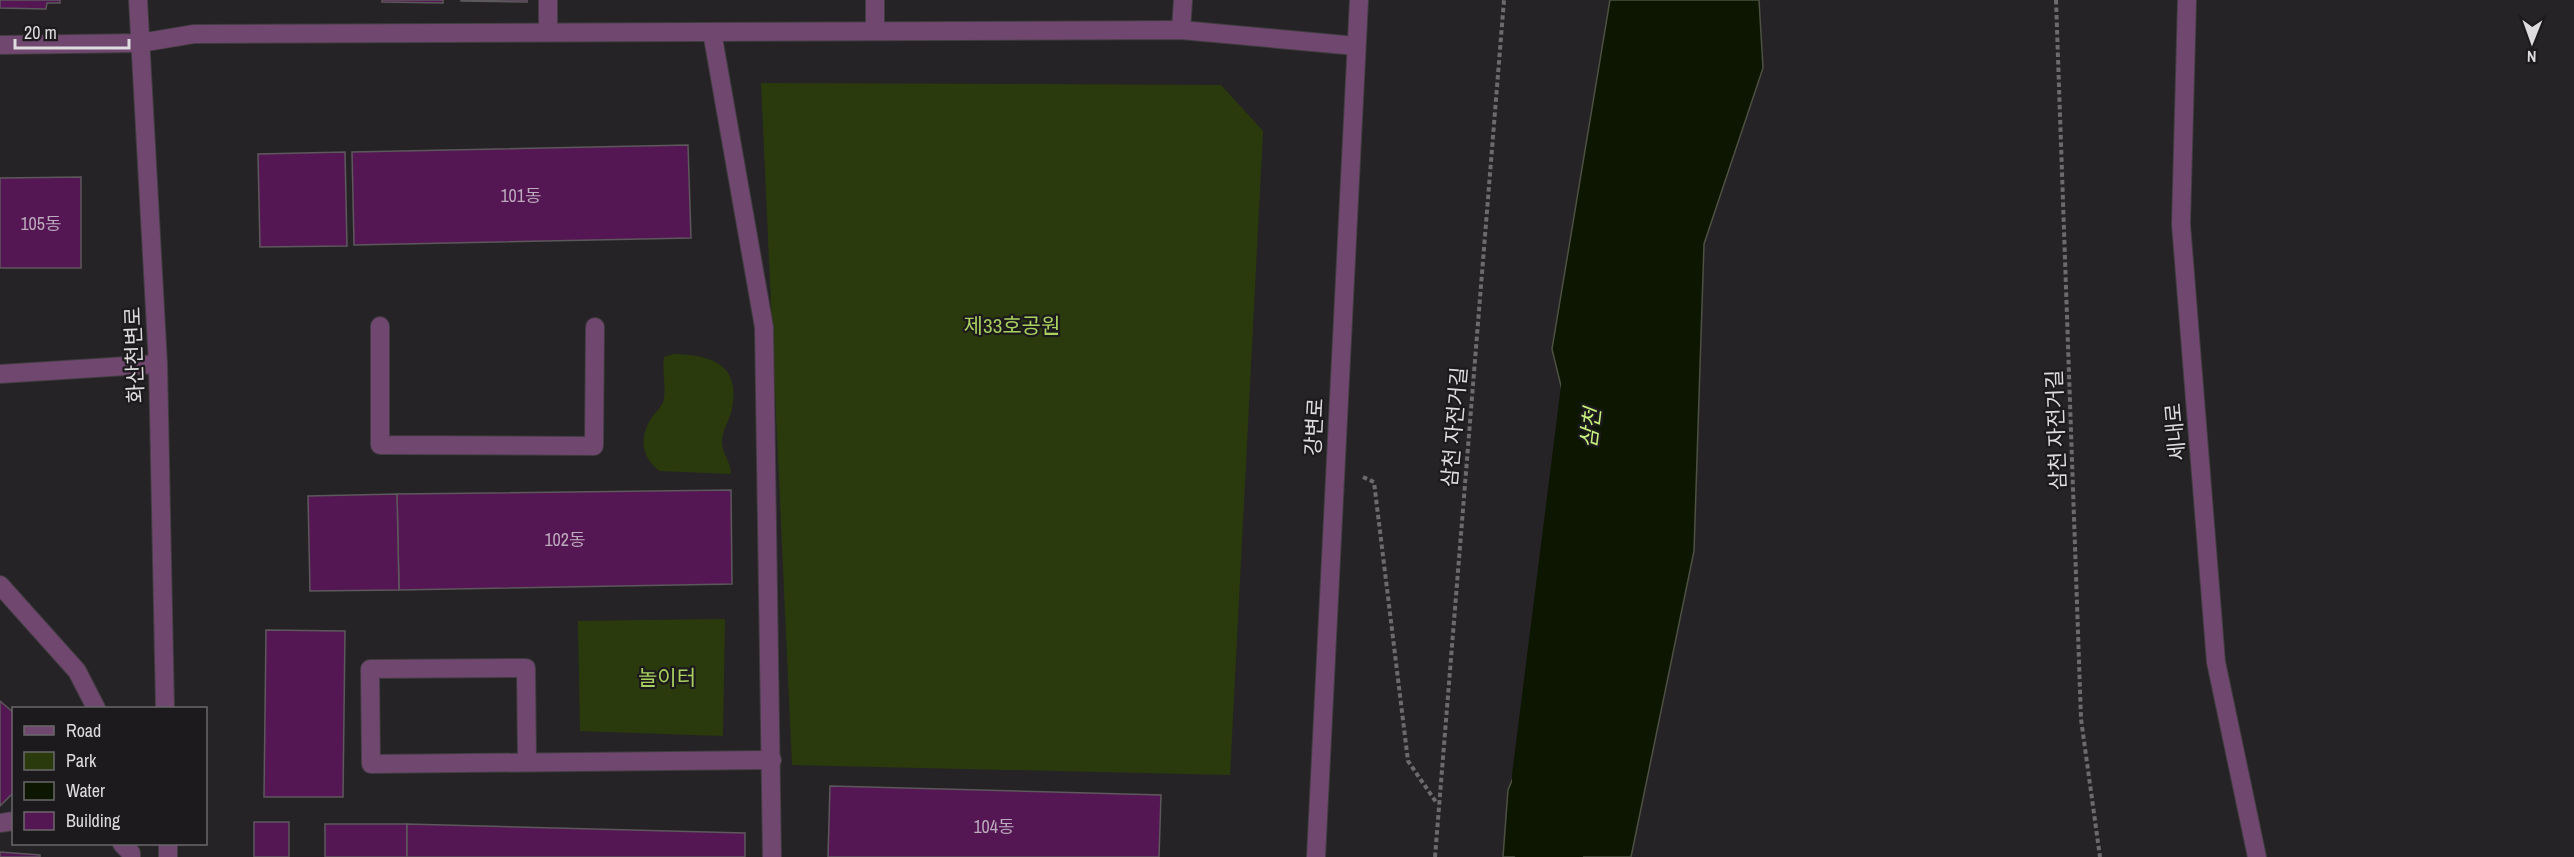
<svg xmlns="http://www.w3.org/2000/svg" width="2574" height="857" viewBox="0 0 2574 857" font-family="'Archivo Narrow','Noto Sans KR',sans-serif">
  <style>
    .green { fill: #2b3a0c }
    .water { fill: #0d1600; stroke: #4c5143; stroke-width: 1.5 }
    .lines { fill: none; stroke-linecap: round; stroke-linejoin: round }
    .river { stroke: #0d1600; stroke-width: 68 }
    .building { fill: #551754; stroke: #5c585b; stroke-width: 1.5 }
    .minor-casing { stroke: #403d40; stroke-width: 20 }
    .path { stroke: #6d6a6d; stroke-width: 4; stroke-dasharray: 4.5 3; stroke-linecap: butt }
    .minor { stroke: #70476f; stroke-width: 18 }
    .labels { text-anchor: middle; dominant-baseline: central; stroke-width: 4.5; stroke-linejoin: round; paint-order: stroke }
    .number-label { font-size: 18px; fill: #bcabbc }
    .park-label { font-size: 21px; fill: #a9d15e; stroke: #1d1a1d }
    .street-label { font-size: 21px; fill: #dedcde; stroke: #1d1a1d }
    .water-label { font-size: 22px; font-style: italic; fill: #c6f07c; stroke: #1d1a1d }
  </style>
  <rect width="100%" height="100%" fill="#262326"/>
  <g class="green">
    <path d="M761 83 1221 85 1263 131 1230 775 792 765Z"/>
    <path d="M674 354C711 355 741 364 732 409 730 419 723 428 722 440 721 453 731 461 731 474L660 471C643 459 639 441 649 422 653 414 662 408 664 399 666 385 662 371 664 357Z"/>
    <path d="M725 619 723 736 580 731 578 621Z"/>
  </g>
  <path class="water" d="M1610 0H1759L1763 68 1704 244 1694 551 1631 857H1503L1508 790 1603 560 1552 349Z"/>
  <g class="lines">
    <path class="river" d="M1549 857 1546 777 1595 388"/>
  </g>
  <g class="building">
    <path d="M0 0H60V3H47L46 9 0 8Z"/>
    <path d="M382 0H443V3L382 2Z"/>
    <path d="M461 0H527V2L461 1Z"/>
    <path d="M688 145 691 238 354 245 352 152Z"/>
    <path d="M345 152 347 246 260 247 258 154Z"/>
    <path d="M81 177V268H0V178Z"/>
    <path d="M731 490 732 584 399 590 397 494Z"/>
    <path d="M397 494 399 590 310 591 308 496Z"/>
    <path d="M266 630 345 631 343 797H264Z"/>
    <path d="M0 701 14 713V792L0 806Z"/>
    <path d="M830 786 1161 795 1159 857H828Z"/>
    <rect x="254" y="822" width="35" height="35"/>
    <rect x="325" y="824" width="82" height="33"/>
    <path d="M407 824 745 833V857H407Z"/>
    <path d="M0 852 40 855V857H0Z"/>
  </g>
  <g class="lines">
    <g class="minor-casing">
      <g id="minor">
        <path d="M138 0 158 364 165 708"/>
        <path d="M2187 0 2181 224 2216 662 2257 857"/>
        <path d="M1181 30 1183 0"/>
        <path d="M875 31V0"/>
        <path d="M548 32V0"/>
        <path d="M712 32 764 327 772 857"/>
        <path d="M0 45 140 43 194 34 1181 30 1356 46"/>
        <path d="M380 326V445L594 446 595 327"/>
        <path d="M0 374 158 364"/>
        <path d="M0 585 77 671 96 708"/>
        <path d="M527 762 526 668 370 669 371 764 772 760"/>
        <path d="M0 823 14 821"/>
        <path d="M122 844 131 853V857"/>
        <path d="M168 844V857"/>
        <path d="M1316 857 1359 0"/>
      </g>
    </g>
    <g class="path">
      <path d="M2056 0 2081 719 2100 857"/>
      <path d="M1363 477 1374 482 1408 761 1436 802"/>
      <path d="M1435 857 1504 0"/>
    </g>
    <use href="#minor" class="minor"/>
  </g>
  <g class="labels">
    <g class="number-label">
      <text x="521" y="195">101동</text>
      <text x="41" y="223">105동</text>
      <text x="565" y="539">102동</text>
      <text x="994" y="826">104동</text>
    </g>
    <g class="park-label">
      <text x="1012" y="325">제33호공원</text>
      <text x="667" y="677">놀이터</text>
    </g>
    <g class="street-label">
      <text transform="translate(134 355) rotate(-92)">화산천변로</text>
      <text transform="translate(1314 427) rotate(-87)">강변로</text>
      <text transform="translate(1454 427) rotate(-85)">삼천 자전거길</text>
      <text transform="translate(2056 430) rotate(-92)">삼천 자전거길</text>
      <text transform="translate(2175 432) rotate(-95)">세내로</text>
    </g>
    <g class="water-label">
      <text transform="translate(1590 428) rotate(-83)">삼천</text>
    </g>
  </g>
  <rect x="12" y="707" width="195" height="138" fill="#1d1a1d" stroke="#6a686a" stroke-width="1.5"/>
  <rect x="24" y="726" width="30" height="9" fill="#70476f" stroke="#6a686a" stroke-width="1.5"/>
  <text x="66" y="737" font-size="18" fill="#dedcde">Road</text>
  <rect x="24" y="752" width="30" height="18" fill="#2b3a0c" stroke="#6a686a" stroke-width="1.5"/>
  <text x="66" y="767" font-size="18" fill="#dedcde">Park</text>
  <rect x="24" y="782" width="30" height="18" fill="#0d1600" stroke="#6a686a" stroke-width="1.5"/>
  <text x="66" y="797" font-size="18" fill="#dedcde">Water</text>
  <rect x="24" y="812" width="30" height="18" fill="#551754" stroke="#6a686a" stroke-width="1.5"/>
  <text x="66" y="827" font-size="18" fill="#dedcde">Building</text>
  <g transform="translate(2532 42) rotate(181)" stroke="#1d1a1d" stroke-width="4.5" paint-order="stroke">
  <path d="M0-4.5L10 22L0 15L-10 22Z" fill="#dedcde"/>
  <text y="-9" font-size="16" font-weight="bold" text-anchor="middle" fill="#dedcde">N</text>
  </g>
  <path d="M15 39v9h114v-9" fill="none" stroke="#dedcde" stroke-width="3"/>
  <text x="24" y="39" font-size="18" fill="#dedcde" stroke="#1d1a1d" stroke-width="4.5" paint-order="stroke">20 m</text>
</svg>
